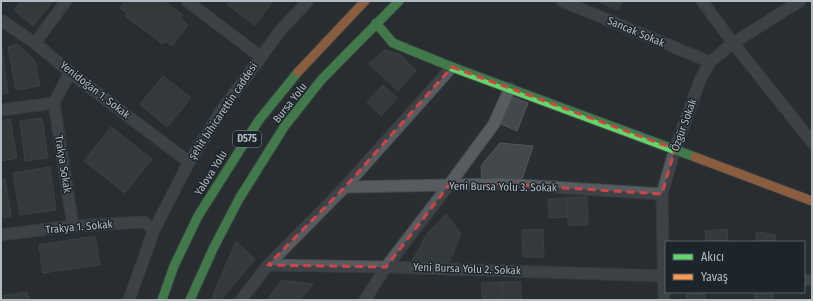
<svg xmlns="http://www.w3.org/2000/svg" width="813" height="301" viewBox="0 0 813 301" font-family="'Fira Sans Condensed',sans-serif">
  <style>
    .building { fill: #43484b; stroke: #50565a }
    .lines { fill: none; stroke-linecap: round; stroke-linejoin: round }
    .street-casing { stroke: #464a4d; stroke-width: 13 }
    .fast-casing { stroke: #464a4d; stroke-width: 11 }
    .slow-casing { stroke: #464a4d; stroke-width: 11 }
    .street { stroke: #575c61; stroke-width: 11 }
    .fast { stroke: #63d668; stroke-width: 9 }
    .slow { stroke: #ff974d; stroke-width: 9 }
    .marked { fill: none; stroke: #cf4547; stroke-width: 3; stroke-dasharray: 8 5; stroke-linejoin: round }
    .labels { text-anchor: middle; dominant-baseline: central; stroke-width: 3; stroke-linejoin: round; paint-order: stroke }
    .shield { fill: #1d252c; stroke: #858e96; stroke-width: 1 }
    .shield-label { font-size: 10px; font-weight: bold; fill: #b2bbc3 }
    .street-label { font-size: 11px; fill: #b2bbc3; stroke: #1d252c }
  </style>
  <rect width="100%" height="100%" fill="#282e32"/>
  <g class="building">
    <path d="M21 1H53L33 26 14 10Z"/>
    <path d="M125 1H164L183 15 180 19 188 25 172 46 166 41 163 44 125 16 127 13 120 8Z"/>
    <path d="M230 1H273L255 25 227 5Z"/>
    <path d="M602 1H622L618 10 601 3Z"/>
    <path d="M17 44 35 61 40 86 16 90 8 47Z"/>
    <path d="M1 48H2L8 93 1 94Z"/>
    <path d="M384 50 400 54 416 71 398 91 369 64Z"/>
    <path d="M163 76 191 98 167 127 140 104Z"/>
    <path d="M383 85 397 98 381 116 367 102Z"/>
    <path d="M513 97 528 103 517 131 501 124Z"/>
    <path d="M42 118 48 158 25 161 20 121Z"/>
    <path d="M10 119 17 158 1 161V121Z"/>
    <path d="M111 127 152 159 125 193 84 161Z"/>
    <path d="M500 143 533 146 522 179H482L481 167 484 162Z"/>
    <path d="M50 167 56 210 20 215 13 173Z"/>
    <path d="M1 179H5L11 216 1 218Z"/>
    <path d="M587 197 588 225H568L567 198Z"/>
    <path d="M567 198 568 217 549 218 548 199Z"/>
    <path d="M446 214 461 234 449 263 412 261 427 234Z"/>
    <path d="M543 229 544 257H523L522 230Z"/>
    <path d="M727 229 728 242H706L705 231Z"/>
    <path d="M757 232 776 235 775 242H756Z"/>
    <path d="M95 236 100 265 43 273 39 245Z"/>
    <path d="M236 241 255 259 221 300H215L212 298Z"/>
    <path d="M282 280 313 284 300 300H267Z"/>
    <path d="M502 282V300H482V283Z"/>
    <rect x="502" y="282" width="19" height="18"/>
    <path d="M27 292 29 300H1V296Z"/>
    <path d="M686 292H704L705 300H686Z"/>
    <rect x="754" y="292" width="19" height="8"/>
  </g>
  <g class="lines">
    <g class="street-casing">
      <g id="street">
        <path d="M187 1 261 57"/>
        <path d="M562 1 710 62"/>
        <path d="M702 1 733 43 812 142"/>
        <path d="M1 20 35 43 76 77 189 162"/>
        <path d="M35 43 66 1"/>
        <path d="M70 72 54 103 73 226"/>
        <path d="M1 110 54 103"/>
        <path d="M345 187 503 184 662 194"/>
        <path d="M1 235 73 226 144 222 154 230"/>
        <path d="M268 265 386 267 666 276"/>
        <path d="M804 280H812"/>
        <path d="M129 300 154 230 189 162 221 111 261 57 279 32 308 1"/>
        <path d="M241 300 268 265 345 187 452 67"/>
        <path d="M365 300 386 267 449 185 494 124 510 88"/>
        <path d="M664 300 662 194 675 149 701 78 710 62 733 43 800 1"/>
      </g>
    </g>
    <g class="fast-casing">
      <g id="fast">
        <path d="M376 23 393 43 452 67 695 157"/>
        <path d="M162 300 174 266 198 216 259 120 298 72"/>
        <path d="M190 300 213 249 239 199 284 127 322 79 399 1"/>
      </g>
    </g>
    <g class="slow-casing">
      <g id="slow">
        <path d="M298 72 365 1"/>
        <path d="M695 157 812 201"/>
      </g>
    </g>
    <use href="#street" class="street"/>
    <use href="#fast" class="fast"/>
    <use href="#slow" class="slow"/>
  </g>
  <path d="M0 0H813V301H0ZM452 67 675 149 662 194 503 184 449 185 386 267 268 265 345 187Z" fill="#282e32" fill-opacity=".55" fill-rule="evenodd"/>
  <path class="marked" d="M452 67 675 149 662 194 503 184 449 185 386 267 268 265 345 187Z"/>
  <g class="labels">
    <rect class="shield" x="233" y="131" width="28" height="16" rx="3"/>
    <g class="shield-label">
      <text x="247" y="139">D575</text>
    </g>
    <g class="street-label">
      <text transform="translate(636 32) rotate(23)">Sancak Sokak</text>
      <text transform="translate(95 90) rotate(38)">Yenidoğan 1. Sokak</text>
      <text transform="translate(290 103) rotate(-52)">Bursa Yolu</text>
      <text transform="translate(223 111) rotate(-56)">şehit bihicarettin caddesi</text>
      <text transform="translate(684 125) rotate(-70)">Özgür Sokak</text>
      <text transform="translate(63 164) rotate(81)">Trakya Sokak</text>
      <text transform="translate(211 173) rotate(-58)">Yalova Yolu</text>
      <text transform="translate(503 187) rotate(1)">Yeni Bursa Yolu 3. Sokak</text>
      <text transform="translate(79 227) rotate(-5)">Trakya 1. Sokak</text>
      <text transform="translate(467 269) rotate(2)">Yeni Bursa Yolu 2. Sokak</text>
    </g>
  </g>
  <rect width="813" height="301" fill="none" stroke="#b2bbc3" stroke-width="4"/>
  <rect x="665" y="241" width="140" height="52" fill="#1d252c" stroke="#596168"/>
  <rect x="673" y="254" width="20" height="6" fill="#63d668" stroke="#596168"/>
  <text x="701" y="261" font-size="12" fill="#b2bbc3">Akıcı</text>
  <rect x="673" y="274" width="20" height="6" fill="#ff974d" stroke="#596168"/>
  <text x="701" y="281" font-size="12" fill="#b2bbc3">Yavaş</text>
</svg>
